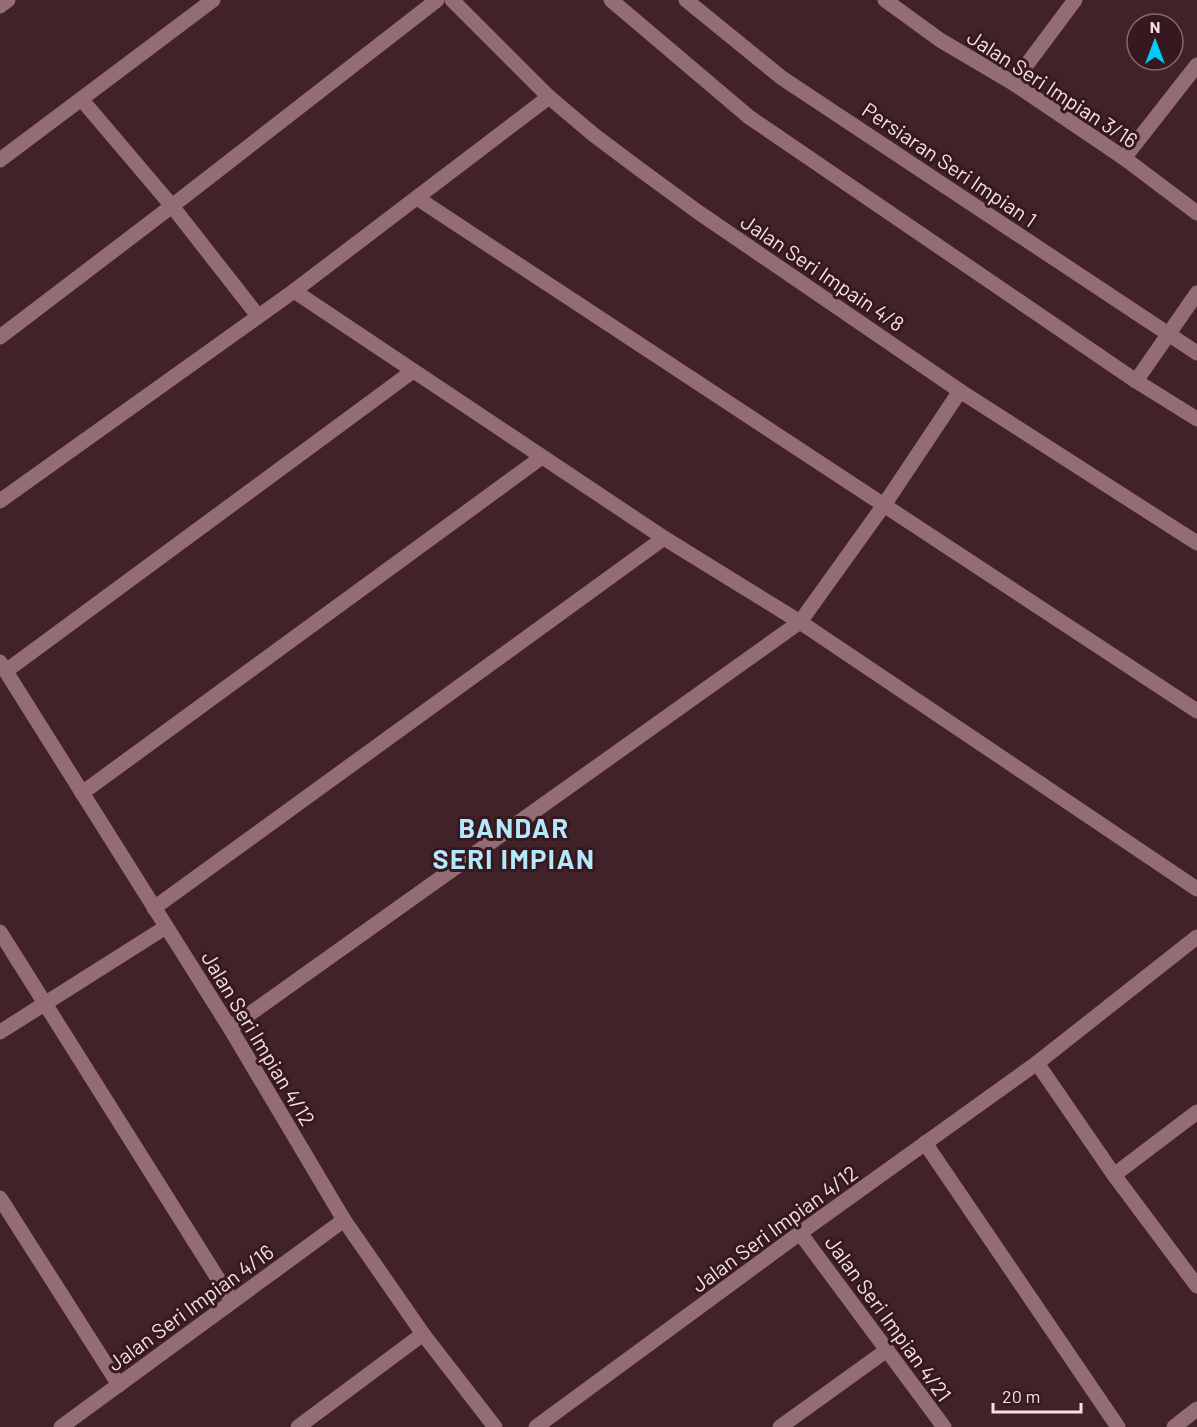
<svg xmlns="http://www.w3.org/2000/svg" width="1197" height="1427" viewBox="0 0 1197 1427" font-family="Barlow,sans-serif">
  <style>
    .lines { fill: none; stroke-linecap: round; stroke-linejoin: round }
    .minor { stroke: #946c73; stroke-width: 15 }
    .labels { text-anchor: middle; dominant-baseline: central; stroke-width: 6; stroke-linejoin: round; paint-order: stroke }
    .street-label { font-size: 21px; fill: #f6e1e4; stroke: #36191f }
    .district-label { font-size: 27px; font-weight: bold; letter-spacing: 1.5px; fill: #b4e9fc; stroke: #36191f }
  </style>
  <rect width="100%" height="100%" fill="#412228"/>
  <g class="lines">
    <g class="minor">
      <path d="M452 0 549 97 594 135 642 171 698 212 960 391 1197 543"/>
      <path d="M611 0 749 117 1136 381 1197 419"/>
      <path d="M686 0 782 78 1197 353"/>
      <path d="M885 0 940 40 1013 83 1124 158 1197 213"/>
      <path d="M0 6 8 0"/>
      <path d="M1013 83 1075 0"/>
      <path d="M82 100 172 206 258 316"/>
      <path d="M1124 158 1197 65"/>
      <path d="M0 160 213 0"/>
      <path d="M417 198 1197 711"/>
      <path d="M294 291 664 538 800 622 1197 889"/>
      <path d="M0 337 172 206 437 0"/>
      <path d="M1136 381 1197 293"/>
      <path d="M0 501 294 291 549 97"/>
      <path d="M0 662 230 1028 344 1220 423 1334 495 1427"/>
      <path d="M6 671 413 371"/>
      <path d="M82 793 542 457"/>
      <path d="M154 908 664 538"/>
      <path d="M0 932 232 1301"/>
      <path d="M230 1028 800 622 884 505 960 391"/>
      <path d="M0 1032 166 927"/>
      <path d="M1037 1063 1114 1175 1197 1286"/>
      <path d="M925 1143 1118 1427"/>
      <path d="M1114 1175 1197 1112"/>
      <path d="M0 1198 119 1385"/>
      <path d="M800 1233 944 1427"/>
      <path d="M61 1427 344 1220"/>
      <path d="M298 1427 423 1334"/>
      <path d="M536 1427 800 1233 1037 1063 1197 937"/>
      <path d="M780 1427 887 1350"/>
      <path d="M1174 1427 1197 1409"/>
    </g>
  </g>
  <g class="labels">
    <g class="street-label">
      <text transform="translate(1053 88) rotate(33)">Jalan Seri Impian 3/16</text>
      <text transform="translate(950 164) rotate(34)">Persiaran Seri Impian 1</text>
      <text transform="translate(823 272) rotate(34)">Jalan Seri Impain 4/8</text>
      <text transform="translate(259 1038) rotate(59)">Jalan Seri Impian 4/12</text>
      <text transform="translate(774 1228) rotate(-36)">Jalan Seri Impian 4/12</text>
      <text transform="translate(190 1307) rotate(-36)">Jalan Seri Impian 4/16</text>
      <text transform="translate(889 1318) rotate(54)">Jalan Seri Impian 4/21</text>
    </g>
    <g class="district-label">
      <text x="514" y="827">BANDAR<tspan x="514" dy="31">SERI IMPIAN</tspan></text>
    </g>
  </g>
  <g transform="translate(1155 42)"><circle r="28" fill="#36191f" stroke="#83696e" stroke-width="1.5"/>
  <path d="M0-4.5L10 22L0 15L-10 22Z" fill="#00cbf8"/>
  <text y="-9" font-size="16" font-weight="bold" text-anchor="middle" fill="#f6e1e4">N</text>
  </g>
  <path d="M993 1403v9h88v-9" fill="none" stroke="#f6e1e4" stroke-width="3"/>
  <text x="1002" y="1403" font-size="18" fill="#f6e1e4" stroke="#36191f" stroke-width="4.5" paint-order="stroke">20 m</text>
</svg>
